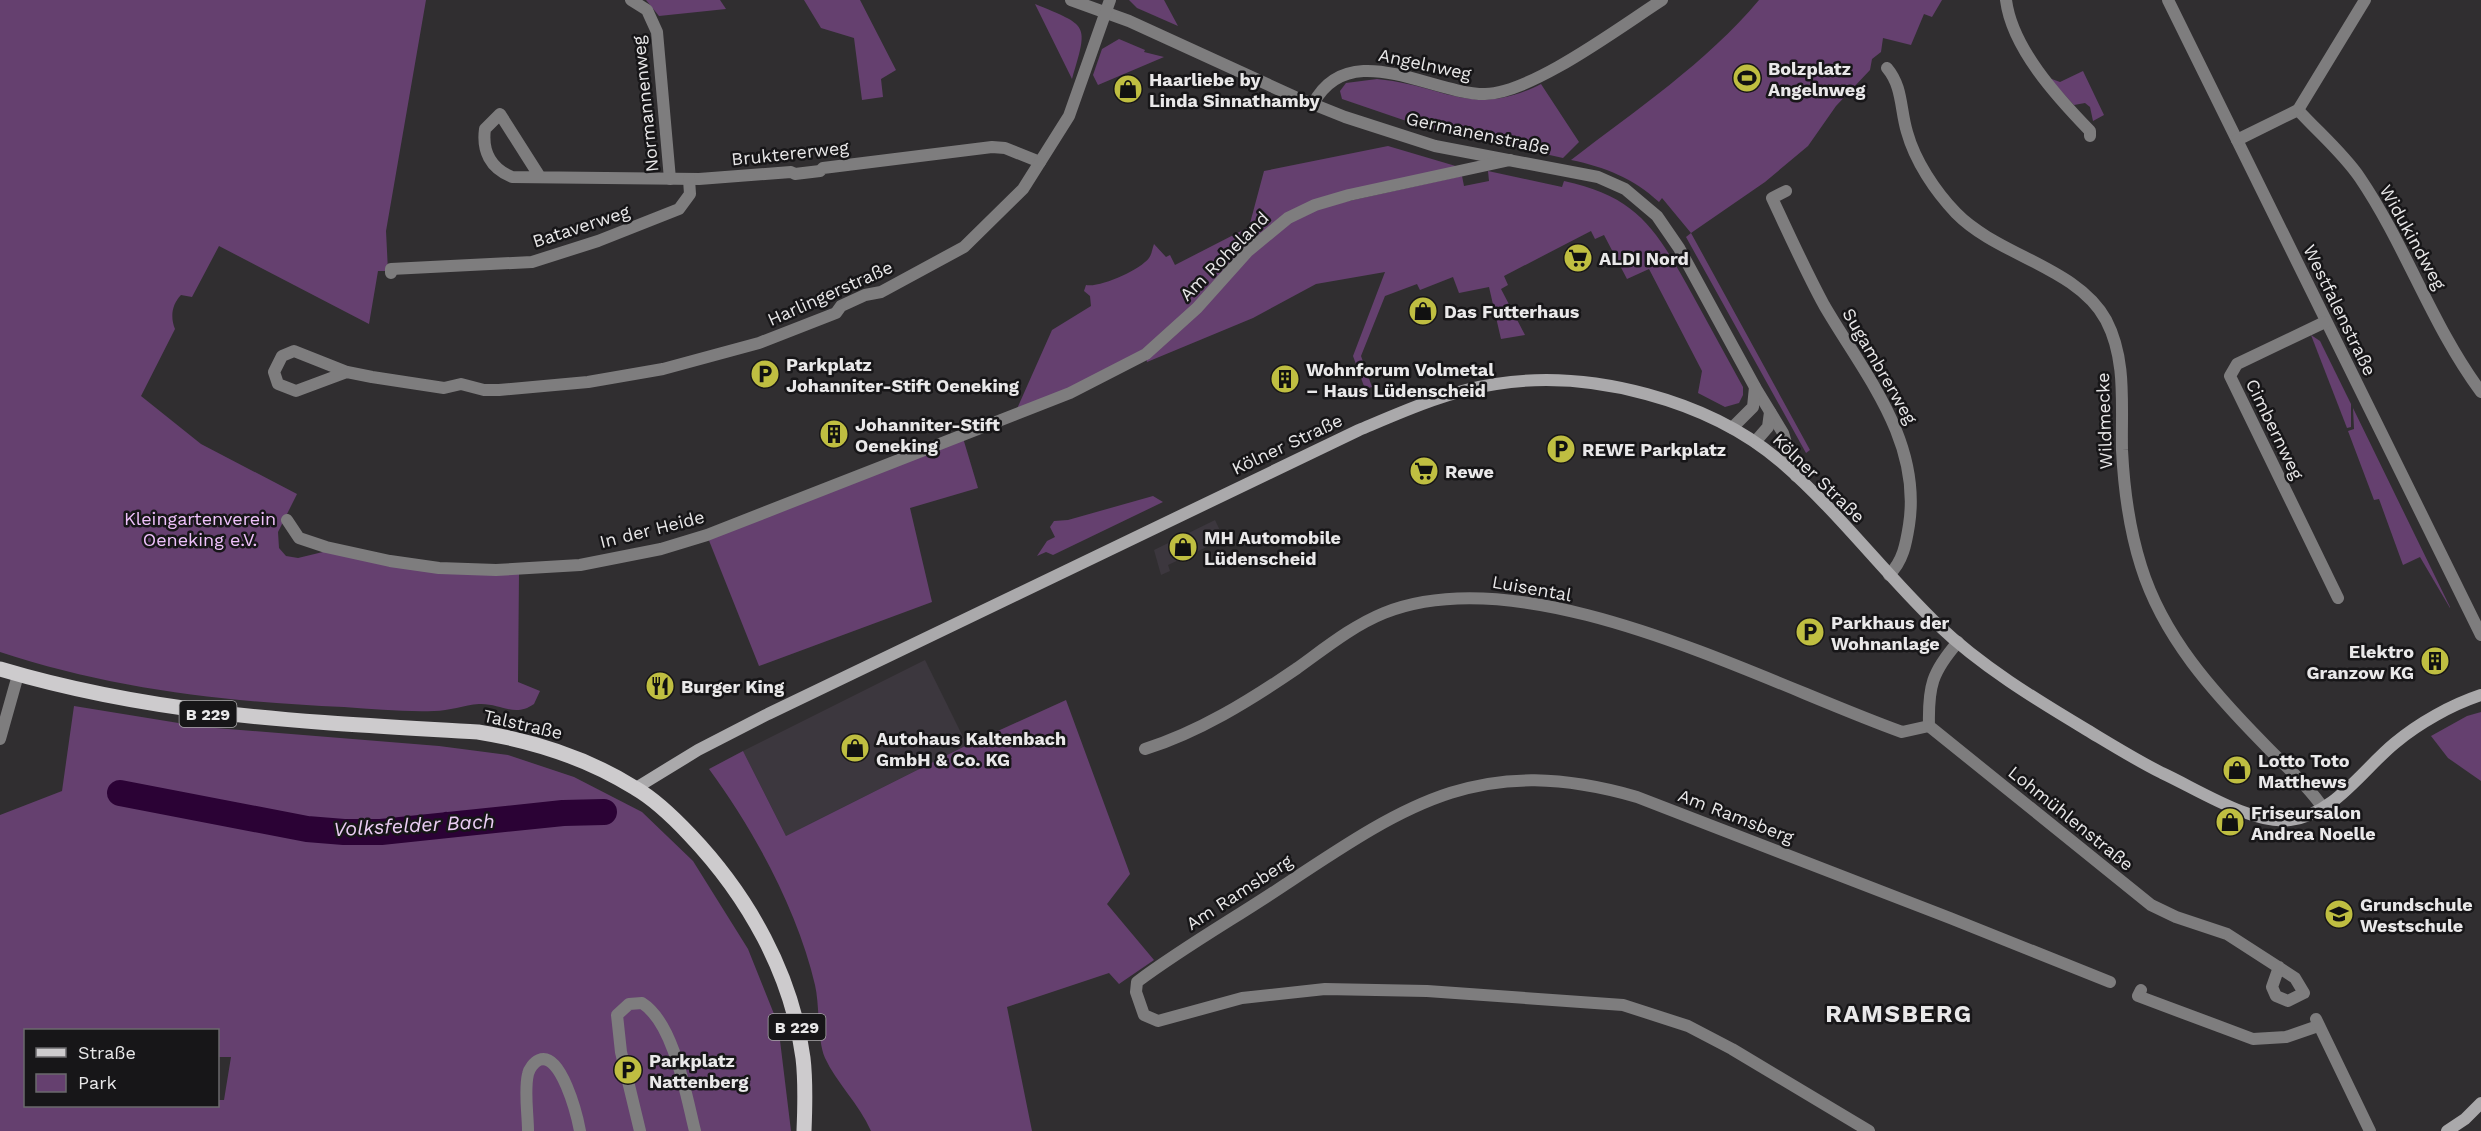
<svg xmlns="http://www.w3.org/2000/svg" width="2481" height="1131" viewBox="0 0 2481 1131" font-family="'Work Sans',sans-serif">
  <style>
    .built { fill: #3c373e }
    .green { fill: #65406f; fill-rule: evenodd }
    .lines { fill: none; stroke-linecap: round; stroke-linejoin: round }
    .stream { stroke: #2b0235; stroke-width: 4.5 }
    .river { stroke: #2b0235; stroke-width: 26 }
    .street { stroke: #7e7d7e; stroke-width: 12 }
    .secondary { stroke: #aaa9ab; stroke-width: 12 }
    .primary { stroke: #cdcbcd; stroke-width: 15 }
    .labels { text-anchor: middle; dominant-baseline: central; stroke-width: 5; stroke-linejoin: round; paint-order: stroke }
    .shield { fill: #171618; stroke: #aaa9aa; stroke-width: 1.5 }
    .shield-label { font-size: 16px; font-weight: bold; fill: #e9e8e9 }
    .street-label { font-size: 18px; fill: #e9e8e9; stroke: #171618 }
    .poi-label { font-size: 18px; font-weight: bold; fill: #e9e8e9; stroke: #171618; text-anchor: start }
    .park-label { font-size: 18px; fill: #f0c2fc; stroke: #171618 }
    .water-label { font-size: 20px; font-style: italic; fill: #ebcdf4; stroke: #171618 }
    .district-label { font-size: 24px; font-weight: bold; letter-spacing: 1.5px; fill: #e9e8e9; stroke: #171618 }
  </style>
  <rect width="100%" height="100%" fill="#302e30"/>
  <g class="built">
    <path d="M1215 520 1224 539 1168 565 1170 571 1161 575 1154 550Z"/>
    <path d="M925 660 967 745 786 836 743 751Z"/>
  </g>
  <g class="green">
    <path d="M0 0H426L386 231 388 271H378L369 324 219 246 192 297 181 295C172 304 170 317 175 329L141 396 201 444 297 494 278 532 279 548 286 556 298 558 327 551 519 573 518 682 540 691 534 704C514 718 501 703 479 704 464 705 449 711 434 711 404 712 374 709 344 707 226 702 112 689 0 652Z"/>
    <path d="M646 0H720L726 9 659 16Z"/>
    <path d="M804 0H860L896 70 881 79 883 97 862 100 854 38 821 28Z"/>
    <path d="M1129 0H1164L1178 26 1137 8Z"/>
    <path d="M1759 0H1942L1932 17 1924 14 1911 45 1883 38 1881 52 1872 59 1870 70 1836 106 1808 146 1765 182 1691 233 1810 450 1806 453 1686 237 1691 233 1662 198 1659 202C1633 178 1605 167 1571 160 1636 110 1706 63 1759 0Z"/>
    <path d="M1035 4C1088 26 1089 23 1072 79Z"/>
    <path d="M1119 39 1145 50 1144 52 1164 57 1098 85 1093 75 1102 49Z"/>
    <path d="M2083 71 2104 115 2093 121 2090 107 2085 103 2074 105 2049 78 2060 82Z"/>
    <path d="M1377 79C1444 85 1472 119 1541 84L1579 142 1563 158 1421 126 1342 99 1340 91 1346 83Z"/>
    <path d="M1388 146 1459 167 1300 209 1160 338 1111 371 1016 411 1052 330 1091 306 1090 296 1084 291 1086 285C1100 288 1140 270 1149 258 1152 254 1152 249 1154 244L1166 257 1170 255 1175 265 1249 227 1264 171Z"/>
    <path d="M1488 171 1562 187 1564 181C1639 197 1657 231 1692 294 1709 325 1726 356 1743 387V395L1739 403 1725 407 1698 393 1702 371 1649 269 1627 279 1604 235 1595 239 1591 231 1504 276 1508 285 1501 289 1525 335 1501 339 1489 287 1459 293 1453 277 1420 290 1417 284 1385 296 1361 356 1372 387 1365 389 1353 356 1385 272 1316 284 1253 318 1147 362 1146 357 1277 230 1317 208 1462 176 1464 186 1489 181Z"/>
    <path d="M2311 335 2320 341 2351 404V427L2347 428Z"/>
    <path d="M2353 408 2450 607V608L2420 557 2403 565 2379 499 2374 500 2348 431 2354 429Z"/>
    <path d="M963 438 978 488 910 508 932 602 759 666 708 538Z"/>
    <path d="M1153 496 1163 502 1053 555 1046 552 1037 556 1047 541 1055 537 1050 527 1054 521 1068 520Z"/>
    <path d="M1066 700 1130 874 1107 904 1154 960 1119 984 1109 973 1007 1007 1032 1131H871C859 1104 836 1082 825 1058 817 1039 820 1007 815 985 798 911 754 830 709 769L743 751 786 836 967 745Z"/>
    <path d="M74 706 203 727 439 746 508 755 574 777 642 812 693 861 748 949 778 1024 791 1131H0V815L62 791ZM26 1030H218V1057H231L224 1100H218V1106H26Z"/>
    <path d="M2481 712V781L2448 758 2431 736 2467 716Z"/>
  </g>
  <g class="lines">
    <path class="stream" d="M423 828 446 814"/>
    <path class="river" d="M120 793 307 829 344 832H381L563 813 604 812"/>
    <g class="street">
      <path d="M631 0 647 10 657 32 670 179"/>
      <path d="M1071 0 1129 21 1295 97 1345 117 1435 146 1598 177 1625 189 1657 216 1679 248 1755 387 1783 433 1796 476"/>
      <path d="M2006 0C2012 48 2057 97 2090 131V136"/>
      <path d="M2168 0 2481 635"/>
      <path d="M1887 68C1903 87 1900 109 1907 132 1915 161 1935 191 1956 213 1998 256 2077 267 2106 320 2127 360 2121 406 2122 450 2124 490 2129 528 2141 566 2163 637 2213 692 2264 744 2284 765 2307 784 2323 808"/>
      <path d="M1313 104C1349 36 1430 94 1485 94 1532 93 1620 27 1662 0"/>
      <path d="M2298 110C2318 132 2343 153 2360 178 2406 246 2432 326 2481 392"/>
      <path d="M2237 140 2298 110 2365 0"/>
      <path d="M540 177 500 114 485 129C482 151 490 168 512 177L699 179 791 172 795 174 820 171 823 168 992 147 1005 148 1040 162"/>
      <path d="M1786 191 1772 198C1789 234 1805 270 1824 305 1864 374 1922 440 1909 525 1906 544 1903 561 1889 575"/>
      <path d="M391 273V269L532 262 598 241 679 209 690 194 689 179"/>
      <path d="M2325 322 2237 364 2230 376 2338 598"/>
      <path d="M347 372 296 391 278 384 274 372 282 356 294 351 347 372 372 377 444 388 461 384 484 390H499L588 382 663 369 759 343 836 313 841 306 865 295 881 292 964 247 1023 189 1069 116 1110 0"/>
      <path d="M1732 428 1753 407 1755 387"/>
      <path d="M1755 442 1768 427 1770 412"/>
      <path d="M287 520 299 538 326 547 390 561 439 568 496 570 580 565 661 549 707 535 1070 393 1146 354 1197 308 1248 251 1288 218 1315 205 1349 195 1510 160"/>
      <path d="M1958 642C1932 672 1928 686 1929 726L2151 905 2176 917 2227 934 2295 978 2304 993 2288 1001 2276 996 2272 987 2279 967"/>
      <path d="M0 739 18 675"/>
      <path d="M1145 749C1199 732 1249 701 1296 669 1324 649 1352 626 1384 613 1529 555 1762 682 1902 732L1929 726"/>
      <path d="M2141 990 2138 996 2253 1039 2286 1037 2318 1026"/>
      <path d="M2316 1019 2370 1131"/>
      <path d="M528 1131C528 1114 524 1091 528 1074 529 1069 534 1062 539 1060 561 1051 577 1115 580 1131"/>
      <path d="M640 1131 621 1052 617 1015 629 1004 642 1003C674 1023 686 1095 695 1131"/>
      <path d="M1869 1131 1732 1049 1688 1026 1623 1005 1427 991 1325 989 1242 998 1158 1021 1144 1015 1136 992 1137 982C1185 946 1237 917 1286 884 1411 801 1483 753 1637 797L1950 918 2110 982"/>
    </g>
    <g class="secondary">
      <path d="M636 788 698 750 768 714 1359 430C1404 411 1448 391 1496 384 1590 369 1709 400 1781 462 1838 511 1883 572 1937 624 1981 666 2035 699 2087 730 2112 745 2136 760 2162 773 2197 789 2252 825 2290 820 2334 815 2363 769 2395 743 2419 723 2451 705 2481 695"/>
      <path d="M2447 1131 2465 1119 2481 1103"/>
    </g>
    <path class="primary" d="M0 669C161 717 312 722 478 732 534 741 587 758 635 788 656 800 674 818 690 835 748 896 792 974 803 1058 806 1083 805 1107 804 1131"/>
  </g>
  <defs>
    <g id="stadium-disc" transform="scale(1.5)"><circle r="9.5" fill="#bfbe41" stroke="#171618"/><path d="M0-5a6.5 5 0 1 0 0 10a6.5 5 0 1 0 0-10ZM-3.5-1.8h7v3.6h-7Z" fill="#111"/></g>
    <g id="shop-disc" transform="scale(1.5)"><circle r="9.5" fill="#bfbe41" stroke="#171618"/><path d="M-5-2.5h2.3a2.7 3.5 0 0 1 5.4 0H5L5.5 6h-11ZM-1.5-2.5h3a1.5 2.3 0 0 0-3 0Z" fill="#111"/></g>
    <g id="supermarket-disc" transform="scale(1.5)"><circle r="9.5" fill="#bfbe41" stroke="#171618"/><path d="M-6-5.5h2.5l.6 2H6L4.5 2H-2.5L-4.4-4H-6ZM-1.5 3.2a1.3 1.3 0 1 0 .1 0ZM3 3.2a1.3 1.3 0 1 0 .1 0Z" fill="#111"/></g>
    <g id="parking-disc" transform="scale(1.5)"><circle r="9.5" fill="#bfbe41" stroke="#171618"/><path d="M-3.5-5.5H1a3.5 3.5 0 0 1 0 7H-1V5.5H-3.5ZM-1-3.4V-.6H.8a1.4 1.4 0 0 0 0-2.8Z" fill="#111"/></g>
    <g id="building-disc" transform="scale(1.5)"><circle r="9.5" fill="#bfbe41" stroke="#171618"/><path d="M-4-6H4V6H1V3H-1V6H-4ZM-2.5-4.3h1.7v1.8h-1.7ZM.8-4.3h1.7v1.8H.8ZM-2.5-1h1.7V.8h-1.7ZM.8-1h1.7V.8H.8Z" fill="#111"/></g>
    <g id="restaurant-disc" transform="scale(1.5)"><circle r="9.5" fill="#bfbe41" stroke="#171618"/><path d="M-5-6h1v4h1v-4h1v4h1v-4h1v5L-1.5 .5V6h-2V.5L-5-1ZM5-6V6H3V1.5H1.5Q1.5-4 5-6Z" fill="#111"/></g>
    <g id="school-disc" transform="scale(1.5)"><circle r="9.5" fill="#bfbe41" stroke="#171618"/><path d="M0-5L7-2L0 1L-7-2ZM-4 1L0 2.5L4 1V4Q0 6-4 4Z" fill="#111"/></g>
  </defs>
  <g fill-rule="evenodd">
    <use href="#stadium-disc" x="1747" y="78"/>
    <use href="#shop-disc" x="1128" y="89"/>
    <use href="#supermarket-disc" x="1578" y="258"/>
    <use href="#shop-disc" x="1423" y="311"/>
    <use href="#parking-disc" x="765" y="374"/>
    <use href="#building-disc" x="1285" y="379"/>
    <use href="#building-disc" x="834" y="434"/>
    <use href="#parking-disc" x="1561" y="449"/>
    <use href="#supermarket-disc" x="1424" y="471"/>
    <use href="#shop-disc" x="1183" y="547"/>
    <use href="#parking-disc" x="1810" y="632"/>
    <use href="#building-disc" x="2435" y="661"/>
    <use href="#restaurant-disc" x="660" y="686"/>
    <use href="#shop-disc" x="855" y="748"/>
    <use href="#shop-disc" x="2237" y="770"/>
    <use href="#shop-disc" x="2230" y="822"/>
    <use href="#school-disc" x="2339" y="914"/>
    <use href="#parking-disc" x="628" y="1070"/>
  </g>
  <g class="labels">
    <g class="shield">
      <rect x="179.5" y="701" width="57" height="26" rx="4.5"/>
      <rect x="768.5" y="1014" width="57" height="26" rx="4.5"/>
    </g>
    <g class="shield-label">
      <text x="208" y="714">B 229</text>
      <text x="797" y="1027">B 229</text>
    </g>
    <g class="street-label">
      <text transform="translate(1425 64) rotate(12)">Angelnweg</text>
      <text transform="translate(645 104) rotate(-96)">Normannenweg</text>
      <text transform="translate(1478 133) rotate(12)">Germanenstraße</text>
      <text transform="translate(790 153) rotate(-6)">Bruktererweg</text>
      <text transform="translate(581 226) rotate(-18)">Bataverweg</text>
      <text transform="translate(2413 237) rotate(61)">Widukindweg</text>
      <text transform="translate(1224 256) rotate(-45)">Am Roheland</text>
      <text transform="translate(830 293) rotate(-24)">Harlingerstraße</text>
      <text transform="translate(2340 310) rotate(64)">Westfalenstraße</text>
      <text transform="translate(1880 366) rotate(60)">Sugambrerweg</text>
      <text transform="translate(2104 421) rotate(-92)">Wildmecke</text>
      <text transform="translate(2275 429) rotate(64)">Cimbernweg</text>
      <text transform="translate(1287 444) rotate(-25)">Kölner Straße</text>
      <text transform="translate(1819 478) rotate(44)">Kölner Straße</text>
      <text transform="translate(652 529) rotate(-14)">In der Heide</text>
      <text transform="translate(1532 588) rotate(10)">Luisental</text>
      <text transform="translate(523 724) rotate(13)">Talstraße</text>
      <text transform="translate(1736 816) rotate(21)">Am Ramsberg</text>
      <text transform="translate(2071 818) rotate(39)">Lohmühlenstraße</text>
      <text transform="translate(1239 892) rotate(-33)">Am Ramsberg</text>
    </g>
    <g class="poi-label">
      <text x="1768" y="68">Bolzplatz<tspan x="1768" dy="21">Angelnweg</tspan></text>
      <text x="1149" y="79">Haarliebe by<tspan x="1149" dy="21">Linda Sinnathamby</tspan></text>
      <text x="1599" y="258">ALDI Nord</text>
      <text x="1444" y="311">Das Futterhaus</text>
      <text x="786" y="364">Parkplatz<tspan x="786" dy="21">Johanniter-Stift Oeneking</tspan></text>
      <text x="1306" y="369">Wohnforum Volmetal<tspan x="1306" dy="21">– Haus Lüdenscheid</tspan></text>
      <text x="855" y="424">Johanniter-Stift<tspan x="855" dy="21">Oeneking</tspan></text>
      <text x="1582" y="449">REWE Parkplatz</text>
      <text x="1445" y="471">Rewe</text>
      <text x="1204" y="537">MH Automobile<tspan x="1204" dy="21">Lüdenscheid</tspan></text>
      <text x="1831" y="622">Parkhaus der<tspan x="1831" dy="21">Wohnanlage</tspan></text>
      <text x="2414" y="651" text-anchor="end">Elektro<tspan x="2414" dy="21">Granzow KG</tspan></text>
      <text x="681" y="686">Burger King</text>
      <text x="876" y="738">Autohaus Kaltenbach<tspan x="876" dy="21">GmbH &amp; Co. KG</tspan></text>
      <text x="2258" y="760">Lotto Toto<tspan x="2258" dy="21">Matthews</tspan></text>
      <text x="2251" y="812">Friseursalon<tspan x="2251" dy="21">Andrea Noelle</tspan></text>
      <text x="2360" y="904">Grundschule<tspan x="2360" dy="21">Westschule</tspan></text>
      <text x="649" y="1060">Parkplatz<tspan x="649" dy="21">Nattenberg</tspan></text>
    </g>
    <g class="park-label">
      <text x="200" y="518">Kleingartenverein<tspan x="200" dy="21">Oeneking e.V.</tspan></text>
    </g>
    <g class="water-label">
      <text transform="translate(414 825) rotate(-3)">Volksfelder Bach</text>
    </g>
    <g class="district-label">
      <text x="1899" y="1014">RAMSBERG</text>
    </g>
  </g>
  <rect x="24" y="1029" width="195" height="78" fill="#171618" stroke="#6b6a6c" stroke-width="1.5"/>
  <rect x="36" y="1048" width="30" height="9" fill="#cdcbcd" stroke="#6b6a6c" stroke-width="1.5"/>
  <text x="78" y="1059" font-size="18" fill="#e9e8e9">Straße</text>
  <rect x="36" y="1074" width="30" height="18" fill="#65406f" stroke="#6b6a6c" stroke-width="1.5"/>
  <text x="78" y="1089" font-size="18" fill="#e9e8e9">Park</text>
</svg>
